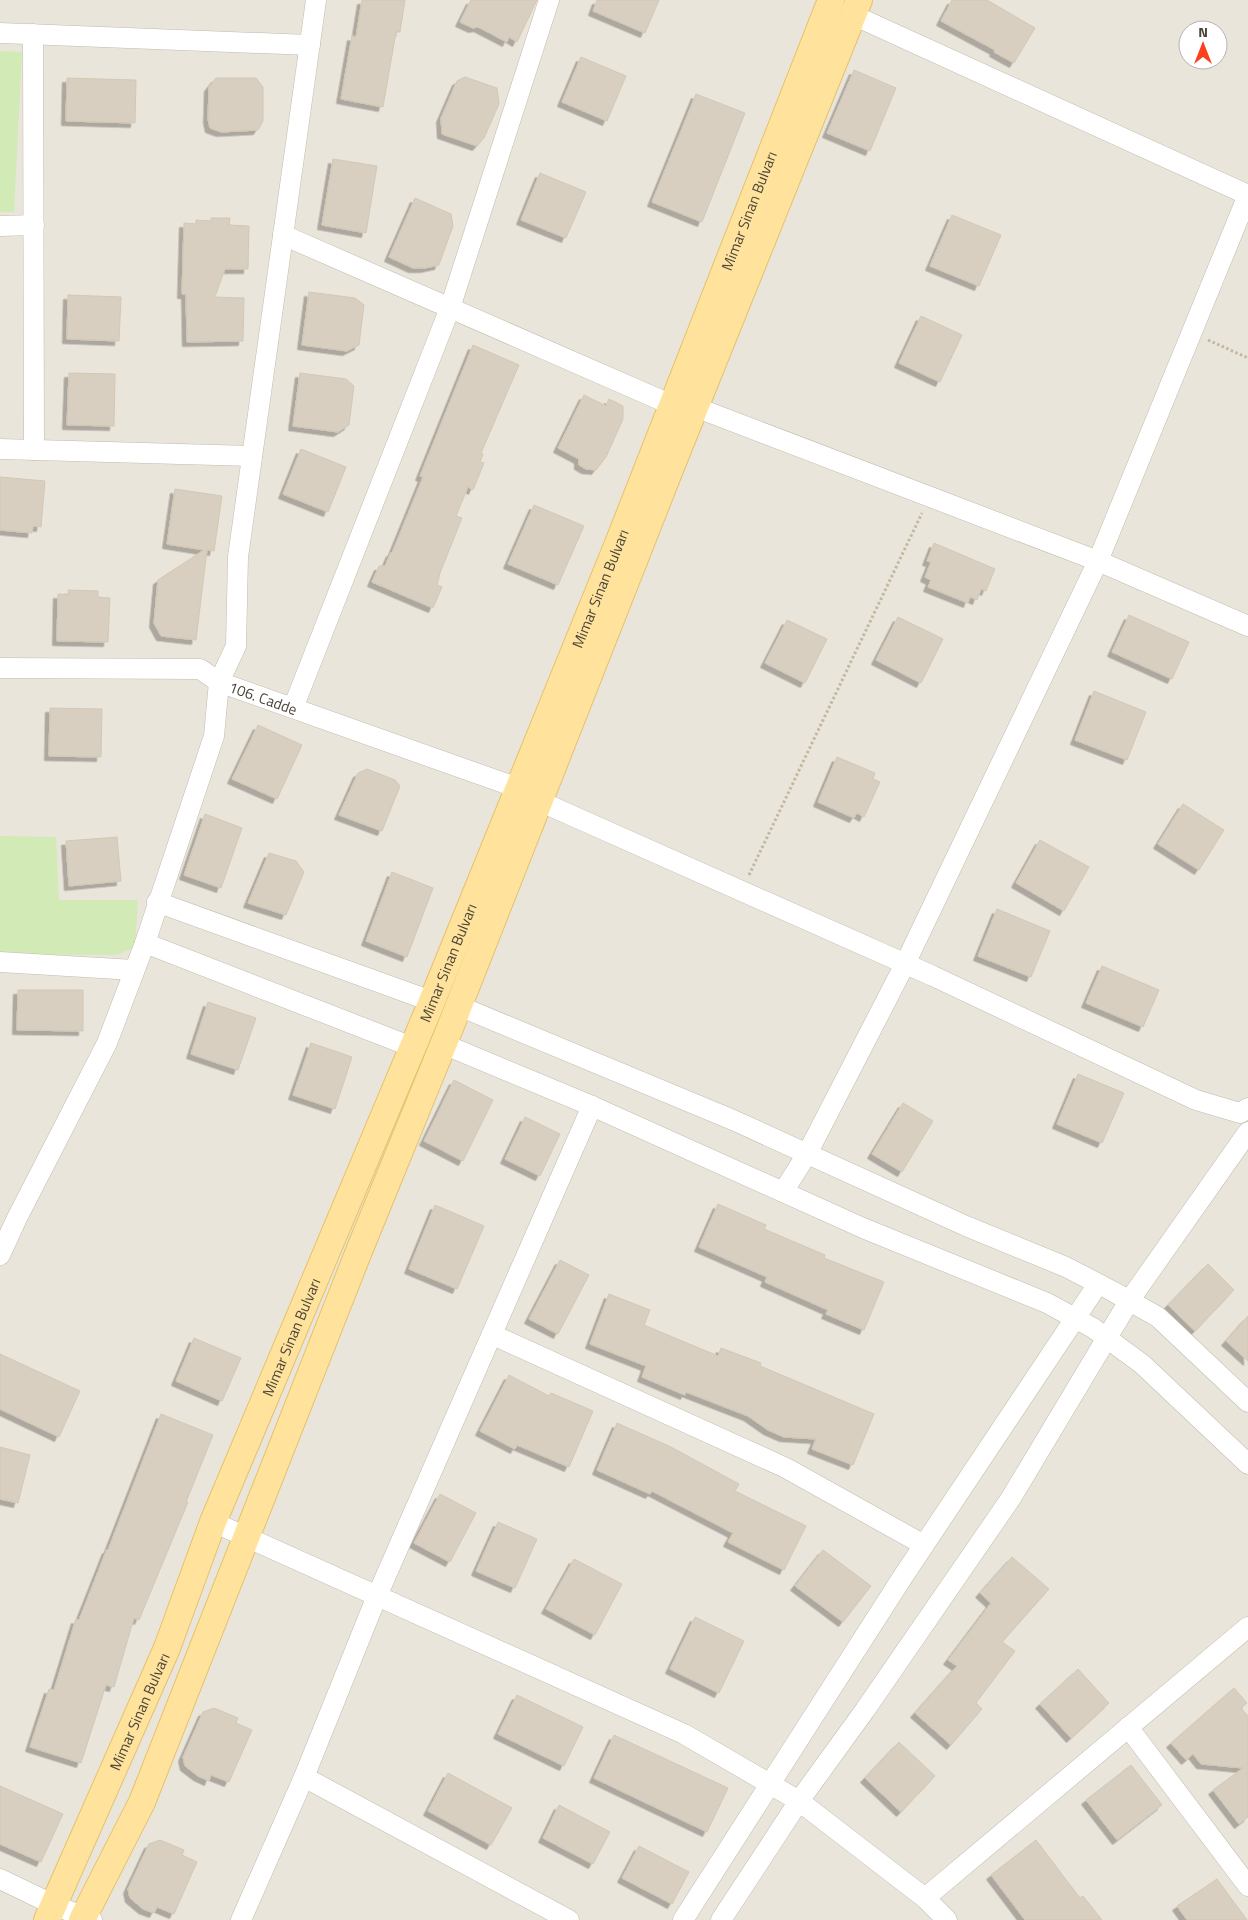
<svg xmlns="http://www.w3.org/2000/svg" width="1248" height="1920" viewBox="0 0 1248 1920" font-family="'Titillium Web',sans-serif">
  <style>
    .residential { fill: #eae5da; fill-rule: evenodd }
    .green { fill: #d2eab5 }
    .building { fill: #d8cfc1; stroke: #d3c7b4; filter: url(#shadow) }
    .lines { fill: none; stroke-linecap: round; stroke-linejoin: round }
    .minor-casing { stroke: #c2bbae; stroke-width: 21 }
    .major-casing { stroke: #e6c16a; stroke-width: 28 }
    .path { stroke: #c4b79f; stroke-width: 3; stroke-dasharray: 2.5 2.5; stroke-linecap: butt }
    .minor { stroke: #fff; stroke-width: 20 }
    .major { stroke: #ffe39c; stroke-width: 26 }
    .labels { text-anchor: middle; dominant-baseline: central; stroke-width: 4; stroke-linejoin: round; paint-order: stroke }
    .street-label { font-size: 15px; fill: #4b4439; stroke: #fff }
  </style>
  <defs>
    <filter id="shadow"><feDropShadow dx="-4.5" dy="4.5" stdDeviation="0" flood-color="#0004"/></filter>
  </defs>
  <rect width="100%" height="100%" fill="#f6f3ec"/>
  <path class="residential" d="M0 0H1248V1920H0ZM1188 30H1218V60H1188Z"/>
  <g class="green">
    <path d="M0 51 22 52 14 212H0Z"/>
    <path d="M0 836 56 837 59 900H138L135 947 117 955 0 954Z"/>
  </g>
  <g class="building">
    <path d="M362 0H405L400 32H396L383 107 341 99 352 36 356 37Z"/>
    <path d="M471 0H537L517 42 509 37 507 42 478 27 473 28 460 22Z"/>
    <path d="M597 0H659L645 33 593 11Z"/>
    <path d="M952 0H987L1035 28 1014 63 994 52 995 50 941 21Z"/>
    <path d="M581 57 626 76 607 121 562 102Z"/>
    <path d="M854 70 896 88 870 151 827 133Z"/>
    <path d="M465 77 497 88 499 104 484 138 477 146 442 134 441 118 457 81Z"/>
    <path d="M67 78 136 80 135 123 66 121Z"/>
    <path d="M216 78H256L263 87V121L258 130 221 132 210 128 208 119 209 87Z"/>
    <path d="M696 94 745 113 702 222 652 202Z"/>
    <path d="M333 159 377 166 366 233 322 225Z"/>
    <path d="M540 173 586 192 566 238 521 220Z"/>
    <path d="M415 198 451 214 453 226 439 265 425 268H413L389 257Z"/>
    <path d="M952 215 1001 235 979 286 930 266Z"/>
    <path d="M211 218H230L229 225 249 226 248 269H225L215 297 244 298 243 341 187 342 186 294H182L184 223 196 224V220L211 221Z"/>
    <path d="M309 292 355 298 364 305 359 345 347 351 302 345Z"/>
    <path d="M68 295 121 297 119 341 67 339Z"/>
    <path d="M921 316 962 335 940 382 899 363Z"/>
    <path d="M473 345 519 365 481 453 483 454 480 462 484 463 473 490 468 487 456 516 462 518 440 573 437 585 442 587 433 608 372 582 379 566H385L391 552 392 553 423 477 420 476Z"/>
    <path d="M69 373 115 374 114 426 67 425Z"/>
    <path d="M300 373 346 379 354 386 349 425 338 432 293 426Z"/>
    <path d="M584 395 606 406 609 399 623 406V419L606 457 596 470 586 469 579 465V459L558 448Z"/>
    <path d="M301 449 346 467 328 512 283 494Z"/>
    <path d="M0 477 45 481 41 527 33 526 32 533 0 530Z"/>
    <path d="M175 489 222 496 214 551 207 550 196 640 161 636 154 623 158 580 204 550 167 544Z"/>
    <path d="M534 505 584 526 558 585 508 564Z"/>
    <path d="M934 543 995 569 986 591 981 589 977 600 970 597 968 603 928 587 931 580 925 577 931 562 927 561Z"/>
    <path d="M68 590 98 591V597L110 598 108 642 57 641 58 594 69 595Z"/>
    <path d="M1129 615 1189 642 1172 679 1112 652Z"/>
    <path d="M898 617 943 639 921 683 876 660Z"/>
    <path d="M787 620 827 639 805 683 765 663Z"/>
    <path d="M1094 691 1146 712 1127 760 1075 740Z"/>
    <path d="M50 708 102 709 101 757 49 756Z"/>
    <path d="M258 725 302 745 277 799 232 779Z"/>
    <path d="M837 757 875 773 873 779 880 782 864 817 857 813 854 818 818 802Z"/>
    <path d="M367 769 395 780 400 786 382 831 339 815 358 773Z"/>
    <path d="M1183 804 1224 830 1199 870 1158 844Z"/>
    <path d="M205 814 242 828 221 888 184 875Z"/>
    <path d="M117 837 121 881 69 886 66 841Z"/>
    <path d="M1040 840 1089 867 1064 911 1016 883Z"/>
    <path d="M269 853 296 861 304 872 286 915 248 903Z"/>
    <path d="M392 872 433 888 407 957 366 941Z"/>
    <path d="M997 909 1050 931 1031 977 978 956Z"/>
    <path d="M1102 966 1159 990 1143 1027 1086 1003Z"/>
    <path d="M18 990H83V1031L17 1030Z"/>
    <path d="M208 1002 256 1018 238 1070 191 1054Z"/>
    <path d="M311 1043 352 1057 335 1109 293 1095Z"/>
    <path d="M1078 1074 1124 1093 1102 1143 1057 1124Z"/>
    <path d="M454 1080 493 1100 463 1161 424 1141Z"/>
    <path d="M903 1103 933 1121 902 1172 872 1154Z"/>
    <path d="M525 1117 560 1134 540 1176 505 1159Z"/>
    <path d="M718 1204 766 1225 764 1229 825 1255 824 1258 884 1282 864 1330 826 1314 828 1310 765 1282 767 1277 699 1247Z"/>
    <path d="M435 1205 484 1226 457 1289 409 1269Z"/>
    <path d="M560 1260 589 1275 558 1334 529 1319Z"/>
    <path d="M1208 1264 1234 1290 1195 1331 1168 1305Z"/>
    <path d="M609 1294 650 1310 644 1325 718 1356 721 1348 761 1363 760 1366 874 1414 853 1465 812 1449 816 1439 784 1437 768 1430 748 1416 686 1392 685 1395 642 1377 646 1366 590 1344Z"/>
    <path d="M1248 1316V1361L1226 1341Z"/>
    <path d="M194 1338 241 1358 222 1401 176 1381Z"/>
    <path d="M0 1354 80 1391 59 1437 0 1409Z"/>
    <path d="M509 1375 549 1396 551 1393 593 1411 569 1467 517 1445 515 1449 480 1431Z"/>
    <path d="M161 1414 213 1435 186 1502H188L139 1620 134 1618 114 1687 106 1685 81 1763 30 1747 49 1689 54 1690 76 1619 79 1620 107 1549 108 1550Z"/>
    <path d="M617 1423 671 1447 739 1484 735 1491 806 1526 784 1570 728 1542 733 1533 652 1491 650 1494 597 1470Z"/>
    <path d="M0 1447 30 1455 18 1503 0 1499Z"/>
    <path d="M440 1494 476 1513 450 1562 414 1543Z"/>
    <path d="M498 1522 537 1539 515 1588 476 1571Z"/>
    <path d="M823 1550 871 1586 843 1622 795 1586Z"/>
    <path d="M1012 1557 1049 1589 1002 1642 1015 1651 976 1703 982 1709 951 1745 915 1713 957 1666 948 1660 991 1603 980 1593Z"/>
    <path d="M574 1559 622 1584 595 1635 546 1609Z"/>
    <path d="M695 1617 744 1641 719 1693 670 1669Z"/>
    <path d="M1078 1669 1109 1703 1071 1738 1040 1704Z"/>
    <path d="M1234 1688 1247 1703 1241 1708 1248 1716V1817L1239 1824 1213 1790 1243 1768 1201 1764 1193 1754 1186 1760 1171 1743Z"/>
    <path d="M517 1695 583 1727 564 1766 498 1734Z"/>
    <path d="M214 1708 238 1718 236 1723 252 1730 229 1782 211 1775 209 1781 198 1776 185 1766 183 1757 203 1712Z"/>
    <path d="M614 1735 728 1788 707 1832 594 1778Z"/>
    <path d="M899 1742 935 1776 901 1812 865 1778Z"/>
    <path d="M1131 1765 1162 1805 1117 1840 1086 1800Z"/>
    <path d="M448 1773 512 1808 491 1845 428 1811Z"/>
    <path d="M0 1786 63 1814 41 1862 0 1844Z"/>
    <path d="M559 1805 610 1832 593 1864 543 1838Z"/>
    <path d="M160 1840 184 1850 182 1855 197 1862 174 1914 157 1907 154 1913 143 1909 130 1898 128 1889 149 1844Z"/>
    <path d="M1036 1840 1080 1898 1083 1896 1102 1920H1025L991 1875Z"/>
    <path d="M639 1846 689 1872 672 1904 622 1878Z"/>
    <path d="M1217 1879 1247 1920H1187L1177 1906Z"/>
  </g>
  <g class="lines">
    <g class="minor-casing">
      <g id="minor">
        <path d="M0 33 310 45"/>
        <path d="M33 34 34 450"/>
        <path d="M0 226 34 225"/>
        <path d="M283 235 672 405"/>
        <path d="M695 407 1098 561 1248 626"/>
        <path d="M0 449 252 456"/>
        <path id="s1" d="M0 668 200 669 219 682 518 788"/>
        <path d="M293 708 450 308 549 0"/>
        <path d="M539 801 933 976 1196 1100 1240 1113 1248 1108"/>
        <path d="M157 902 431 1001"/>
        <path d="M145 943 412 1047"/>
        <path d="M0 962 134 970"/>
        <path d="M459 1006 733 1120 966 1226 1066 1267 1114 1292 1158 1317 1248 1402"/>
        <path d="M443 1044 592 1106 863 1228 1047 1303 1093 1328 1142 1364 1248 1464"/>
        <path d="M783 1192 807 1154 905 964 1098 561 1248 195 853 15"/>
        <path d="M0 1255 17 1218 107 1043 145 943 214 736 219 682 236 646 238 557 316 0"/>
        <path d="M493 1335 786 1468 924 1545"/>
        <path d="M213 1522 684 1734 799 1801 925 1898 947 1920"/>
        <path d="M1128 1727 1248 1886"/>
        <path d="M304 1777 569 1920"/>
        <path d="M0 1879 54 1905 92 1920"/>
        <path d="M925 1898 1248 1627"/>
        <path d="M241 1920 304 1777 377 1596 592 1106"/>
        <path d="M683 1920 902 1578 1098 1284"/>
        <path d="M721 1920 799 1801 865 1710 1011 1498 1129 1301 1248 1132"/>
      </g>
    </g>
    <g class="major-casing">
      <g id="major">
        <path id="s2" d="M47 1920 167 1648 213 1522 428 1011 619 541 831 0"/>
        <path d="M82 1920 142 1802 359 1251 450 1028 671 467 859 0"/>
      </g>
    </g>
    <g class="path">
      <path d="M1208 340 1248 358"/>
      <path d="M749 875 922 513"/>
    </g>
    <use href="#minor" class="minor"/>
    <use href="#major" class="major"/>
  </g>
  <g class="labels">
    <g class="street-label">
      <text stroke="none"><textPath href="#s2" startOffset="1848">Mimar Sinan Bulvarı</textPath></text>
      <text stroke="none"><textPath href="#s2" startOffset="1442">Mimar Sinan Bulvarı</textPath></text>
      <text stroke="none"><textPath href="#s1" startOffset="270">106. Cadde</textPath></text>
      <text stroke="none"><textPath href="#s2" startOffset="1038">Mimar Sinan Bulvarı</textPath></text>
      <text stroke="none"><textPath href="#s2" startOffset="632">Mimar Sinan Bulvarı</textPath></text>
      <text stroke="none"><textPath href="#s2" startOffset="228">Mimar Sinan Bulvarı</textPath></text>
    </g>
  </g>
  <g transform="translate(1203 45)"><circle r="24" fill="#ffffff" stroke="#b7b4b0"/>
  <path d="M0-4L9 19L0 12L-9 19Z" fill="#fc3f1d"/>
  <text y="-8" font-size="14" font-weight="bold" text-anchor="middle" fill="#4b4439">N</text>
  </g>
</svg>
